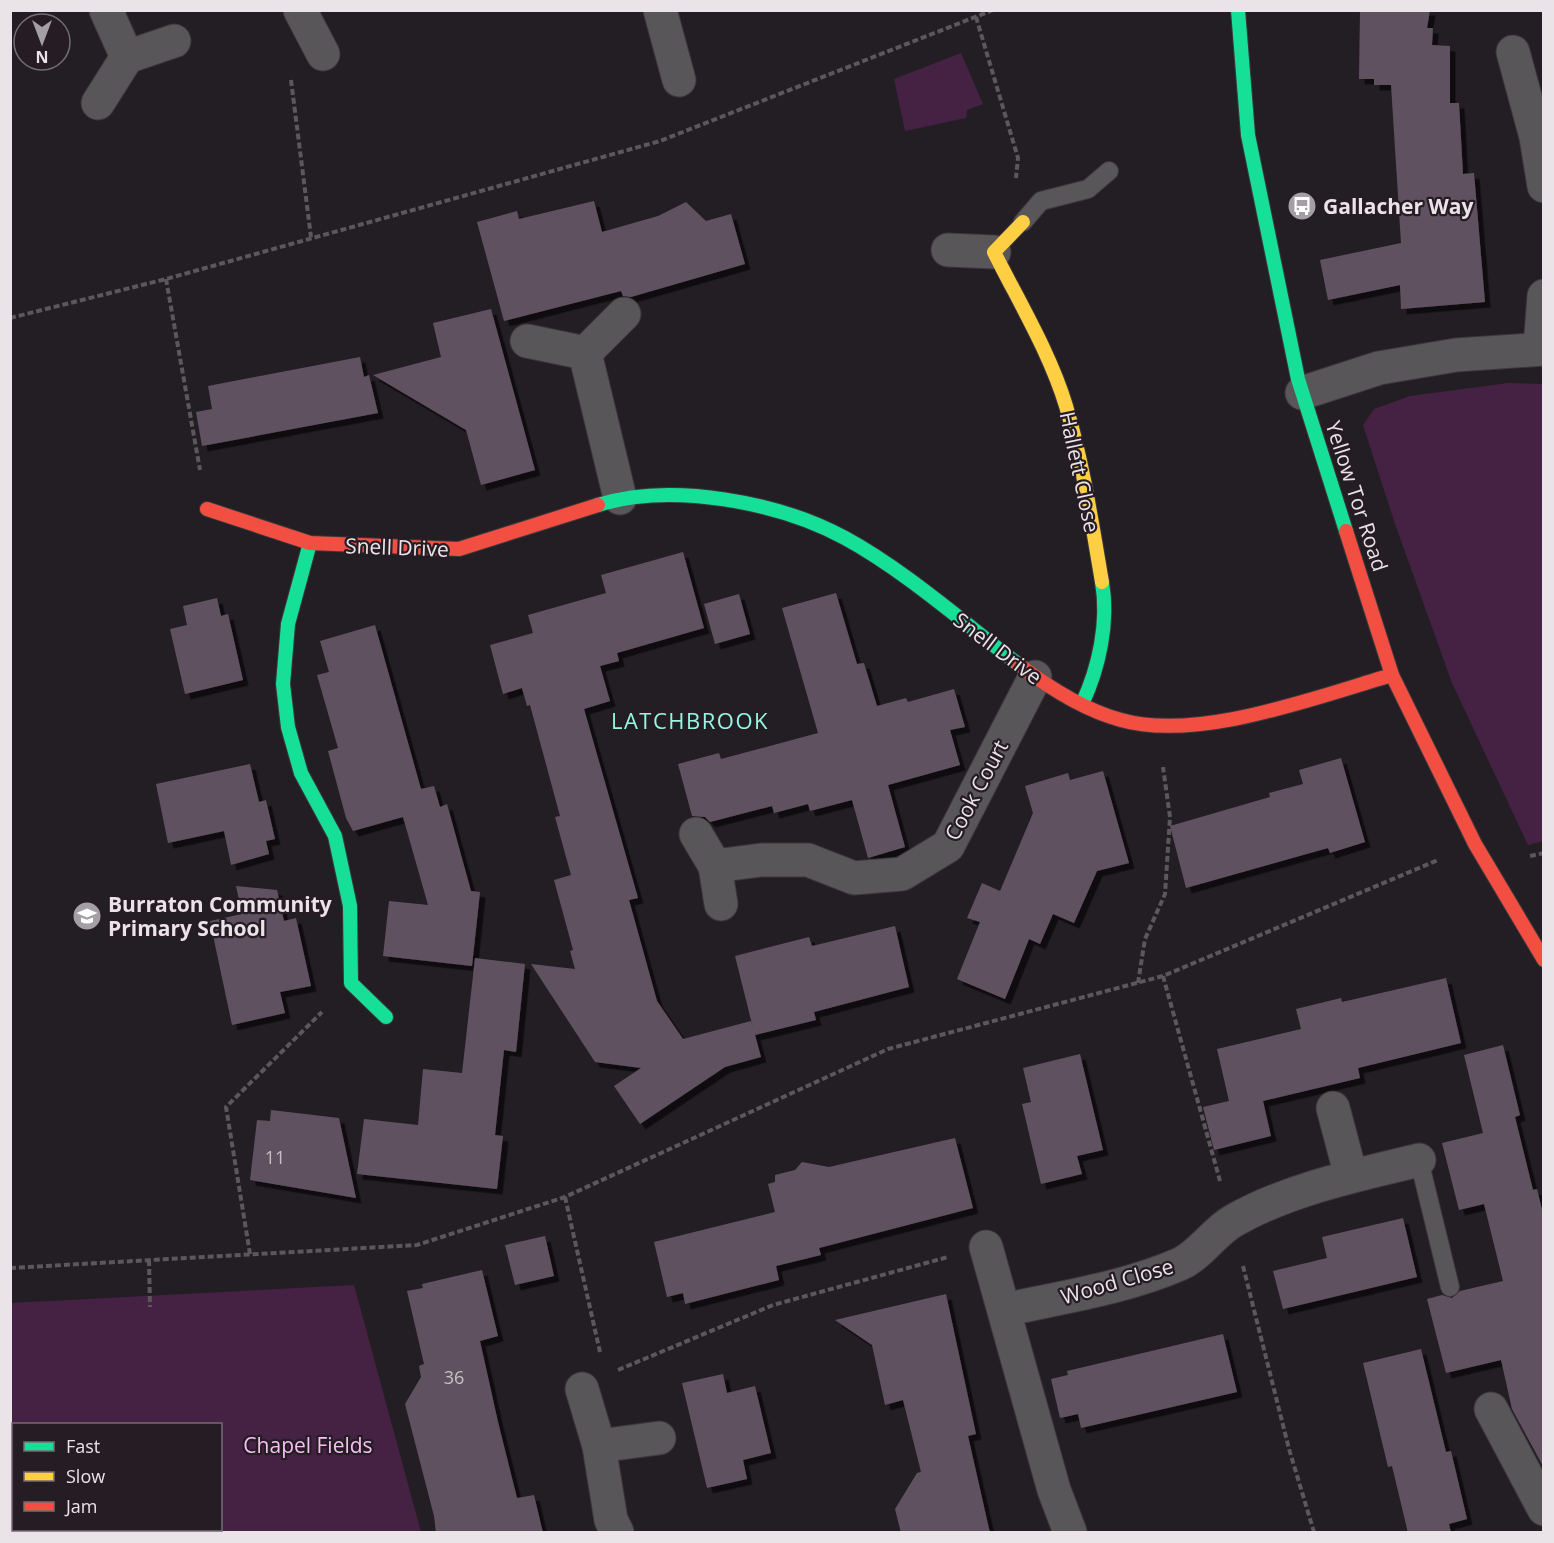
<svg xmlns="http://www.w3.org/2000/svg" width="1554" height="1543" viewBox="0 0 1554 1543" font-family="'Open Sans',sans-serif">
  <style>
    .green { fill: #452244; fill-rule: evenodd }
    .building { fill: #615161; filter: url(#shadow) }
    .lines { fill: none; stroke-linecap: round; stroke-linejoin: round }
    .lane-casing { stroke: #3c383c; stroke-width: 20 }
    .street-casing { stroke: #3c383c; stroke-width: 35 }
    .fast-casing { stroke: #3c383c; stroke-width: 16 }
    .slow-casing { stroke: #3c383c; stroke-width: 16 }
    .jam-casing { stroke: #3c383c; stroke-width: 16 }
    .path { stroke: #5b575a; stroke-width: 4; stroke-dasharray: 6 3; stroke-linecap: butt }
    .lane { stroke: #595659; stroke-width: 18 }
    .street { stroke: #595659; stroke-width: 33 }
    .fast { stroke: #16e098; stroke-width: 14 }
    .slow { stroke: #ffcf43; stroke-width: 14 }
    .jam { stroke: #f24e42; stroke-width: 14 }
    .labels { text-anchor: middle; dominant-baseline: central; stroke-width: 4.5; stroke-linejoin: round; paint-order: stroke }
    .number-label { font-size: 18px; fill: #c8bfc7 }
    .poi-label { font-size: 21px; font-weight: bold; fill: #eae4e9; stroke: #251c24; text-anchor: start }
    .street-label { font-size: 21px; fill: #eae4e9; stroke: #251c24 }
    .park-label { font-size: 21px; fill: #f7bff4; stroke: #251c24 }
    .neighbourhood-label { font-size: 22px; letter-spacing: 1.5px; fill: #93f7e1; stroke: #251c24 }
  </style>
  <defs>
    <filter id="shadow"><feDropShadow dx="5.5" dy="5.5" stdDeviation="0" flood-color="#0009"/></filter>
  </defs>
  <rect width="100%" height="100%" fill="#231e23"/>
  <g class="green">
    <path d="M961 53 983 104 967 110 966 118 905 131 894 79Z"/>
    <path d="M1508 383 1544 384V841L1528 845 1452 683 1395 524 1363 425 1374 409 1410 396Z"/>
    <path d="M354 1285 421 1532H11V1303ZM14 1424H220V1530H14Z"/>
  </g>
  <g class="building">
    <path d="M1360 10H1430L1427 28H1433L1432 45 1450 46V103H1459L1463 174 1474 173 1485 302 1401 309 1400 285 1328 300 1320 260 1401 243 1391 85H1374V79H1359Z"/>
    <path d="M594 201 602 232 658 216 686 202 706 221 731 214 745 264 631 297 623 296 621 291 504 321 477 222 517 211 519 219Z"/>
    <path d="M491 309 535 470 481 485 466 430 373 375 441 357 433 323Z"/>
    <path d="M360 357 364 377 369 375 378 413 202 446 196 412 212 409 208 386Z"/>
    <path d="M683 552 704 628 617 653 619 661 600 666 610 701 584 709 638 898 629 900 657 1001 683 1039 751 1021 753 1028 735 956 809 937 812 946 895 926 909 987 814 1012 816 1020 755 1035 761 1057 725 1067 640 1124 614 1086 641 1068 595 1062 531 964 575 969 570 951 573 950 554 880 571 875 555 817 560 816 530 705 527 706 522 688 503 694 490 645 533 633 528 615 606 593 601 575Z"/>
    <path d="M836 593 857 664 864 663 877 706 906 698 908 702 954 689 965 727 950 730 960 765 888 785 905 847 868 858 852 800 810 811 808 804 774 813 772 806 710 822 705 817 692 816 678 764 719 753 721 759 818 733 782 608Z"/>
    <path d="M739 594 750 634 715 644 704 604Z"/>
    <path d="M217 598 221 616 228 614 243 680 185 694 170 629 187 625 183 606Z"/>
    <path d="M375 625 421 789 434 786 440 807 447 804 471 891 480 892 472 966 383 956 389 901 428 905 403 817 353 831 346 818 328 751 338 748 317 675 329 672 320 641Z"/>
    <path d="M1341 758 1365 842 1330 853 1328 848 1186 888 1170 826 1270 797 1269 793 1303 784 1299 770Z"/>
    <path d="M250 764 259 802 266 800 275 839 266 841 269 854 231 865 224 831 168 843 156 784Z"/>
    <path d="M1103 771 1129 863 1097 871 1074 923 1053 914 1040 944 1029 939 1005 999 957 979 980 922 967 918 982 883 1000 891 1033 813 1025 786 1068 773 1070 780Z"/>
    <path d="M236 886 277 890 284 921 296 918 311 986 280 992 285 1013 232 1025 210 921 242 914Z"/>
    <path d="M475 958 525 964 516 1052 504 1050 495 1135 503 1136 497 1189 357 1174 364 1119 418 1125 423 1069 462 1073Z"/>
    <path d="M1446 978 1461 1043 1358 1068 1360 1078 1263 1101 1271 1136 1214 1150 1203 1107 1229 1101 1217 1049 1301 1029 1296 1009 1341 998 1342 1002Z"/>
    <path d="M1503 1045 1520 1115 1515 1117 1533 1190 1537 1189 1544 1218V1468L1512 1409 1501 1360 1446 1373 1427 1299 1442 1295 1452 1298 1460 1291 1503 1281 1484 1204 1459 1210 1442 1143 1483 1133 1464 1055Z"/>
    <path d="M1080 1054 1103 1150 1077 1156 1082 1174 1041 1184 1022 1104 1031 1102 1023 1068Z"/>
    <path d="M271 1110 339 1118 356 1198 250 1180 257 1120 270 1121Z"/>
    <path d="M955 1138 973 1208 819 1248 821 1255 776 1266 779 1280 685 1304 683 1293 667 1297 654 1242 775 1212 768 1184 775 1182V1175L795 1170 802 1162 829 1167Z"/>
    <path d="M1403 1218 1417 1277 1283 1309 1273 1271 1327 1258 1322 1237Z"/>
    <path d="M545 1236 554 1276 515 1285 505 1245Z"/>
    <path d="M482 1270 498 1336 480 1341 498 1422 517 1498 534 1495 543 1533H436L434 1516 405 1404 421 1377 419 1366 424 1364 407 1291 423 1288 422 1284Z"/>
    <path d="M946 1294 976 1434 968 1436 990 1533H901L895 1509 917 1473 921 1472 903 1400 885 1405 872 1345 835 1320Z"/>
    <path d="M1223 1334 1237 1392 1081 1428 1078 1414 1060 1418 1051 1379 1068 1375 1067 1371Z"/>
    <path d="M1421 1349 1446 1452 1451 1451 1467 1519 1449 1524 1451 1533H1408L1392 1466 1388 1467 1363 1363Z"/>
    <path d="M723 1374 727 1393 755 1386 771 1453 743 1460 747 1479 707 1488 682 1383Z"/>
  </g>
  <g class="lines">
    <g class="lane-casing">
      <g id="lane">
        <path d="M1023 222 1041 201 1088 189 1109 171"/>
        <path d="M1419 1160 1450 1287"/>
      </g>
    </g>
    <g class="street-casing">
      <g id="street">
        <path d="M106 10 127 57"/>
        <path d="M300 10 323 54"/>
        <path d="M660 10 679 80"/>
        <path d="M1513 52 1536 137 1544 186"/>
        <path d="M98 103 127 57 174 41"/>
        <path d="M948 250 994 252"/>
        <path d="M527 341 585 353 624 314"/>
        <path d="M1540 348 1544 296"/>
        <path d="M585 353 620 498"/>
        <path d="M1302 393 1379 368 1456 355 1544 349"/>
        <path d="M696 834 715 866 761 860H808L854 878 902 874 948 846 1035 677"/>
        <path d="M715 866 721 904"/>
        <path d="M1333 1108 1351 1176"/>
        <path d="M986 1247 1054 1490 1070 1532"/>
        <path d="M1004 1310C1063 1297 1125 1288 1180 1264 1200 1255 1214 1232 1233 1221 1289 1189 1357 1175 1419 1160"/>
        <path d="M582 1389 599 1446 611 1520 617 1532"/>
        <path d="M1491 1409 1544 1509"/>
        <path d="M599 1446 659 1438"/>
      </g>
    </g>
    <g class="fast-casing">
      <g id="fast">
        <path d="M1238 10 1248 135 1298 379 1346 531"/>
        <path d="M598 505C671 482 779 502 845 538 904 570 964 623 1018 664"/>
        <path d="M310 543 288 624 283 684 288 727 301 773 335 836 350 906 351 983 386 1017"/>
        <path d="M1082 704C1099 668 1109 622 1102 582"/>
      </g>
    </g>
    <g class="slow-casing">
      <path id="slow" d="M1023 222 994 252C1019 302 1050 353 1066 406 1083 463 1092 524 1102 582"/>
    </g>
    <g class="jam-casing">
      <g id="jam">
        <path d="M207 509 310 543 459 549 598 505"/>
        <path d="M1346 531 1392 675 1475 844 1544 960"/>
        <path d="M1018 664C1048 687 1084 710 1121 720 1198 742 1316 697 1392 675"/>
      </g>
    </g>
    <g class="path">
      <path d="M976 17 1018 158 1016 178"/>
      <path d="M291 80 311 237"/>
      <path d="M166 279 200 470"/>
      <path d="M10 318 166 279 660 141 993 10"/>
      <path d="M1530 856 1544 853"/>
      <path d="M1163 976 1220 1181"/>
      <path d="M1138 983 1145 939 1165 894 1170 817 1163 767"/>
      <path d="M565 1197 600 1352"/>
      <path d="M250 1254 226 1107 322 1012"/>
      <path d="M149 1260 150 1307"/>
      <path d="M1243 1266 1289 1449 1314 1532"/>
      <path d="M10 1268 417 1245 565 1197 888 1049 1163 976 1438 860"/>
      <path d="M618 1370 773 1305 948 1257"/>
    </g>
    <use href="#lane" class="lane"/>
    <use href="#street" class="street"/>
    <use href="#fast" class="fast"/>
    <use href="#slow" class="slow"/>
    <use href="#jam" class="jam"/>
  </g>
  <defs>
    <g id="bus-disc" transform="scale(1.5)"><circle r="9.5" fill="#a49fa4" stroke="#251c24"/><path d="M-5-6H5V4H4V6H2V4H-2V6H-4V4H-5ZM-3.5-4V0h7V-4ZM-3.5 1.2v1.5H-2V1.2ZM2 1.2v1.5H3.5V1.2Z" fill="#fff"/></g>
    <g id="school-disc" transform="scale(1.5)"><circle r="9.5" fill="#a49fa4" stroke="#251c24"/><path d="M0-5L7-2L0 1L-7-2ZM-4 1L0 2.5L4 1V4Q0 6-4 4Z" fill="#fff"/></g>
  </defs>
  <g fill-rule="evenodd">
    <use href="#bus-disc" x="1302" y="206"/>
    <use href="#school-disc" x="87" y="916"/>
  </g>
  <g class="labels">
    <g class="number-label">
      <text x="275" y="1157">11</text>
      <text x="454" y="1377">36</text>
    </g>
    <g class="poi-label">
      <text x="1323" y="206">Gallacher Way</text>
      <text x="108" y="904">Burraton Community<tspan x="108" dy="24">Primary School</tspan></text>
    </g>
    <g class="street-label">
      <text transform="translate(1080 472) rotate(78)">Hallett Close</text>
      <text transform="translate(1357 496) rotate(72)">Yellow Tor Road</text>
      <text transform="translate(397 547) rotate(2)">Snell Drive</text>
      <text transform="translate(998 648) rotate(37)">Snell Drive</text>
      <text transform="translate(976 790) rotate(-62)">Cook Court</text>
      <text transform="translate(1117 1281) rotate(-16)">Wood Close</text>
    </g>
    <g class="park-label">
      <text x="308" y="1445">Chapel Fields</text>
    </g>
    <g class="neighbourhood-label">
      <text x="690" y="720">LATCHBROOK</text>
    </g>
  </g>
  <rect width="1554" height="1543" fill="none" stroke="#eae4e9" stroke-width="24"/>
  <rect x="12" y="1423" width="210" height="108" fill="#251c24" stroke="#746c73" stroke-width="1.5"/>
  <rect x="24" y="1442" width="30" height="9" fill="#16e098" stroke="#746c73" stroke-width="1.5"/>
  <text x="66" y="1453" font-size="18" fill="#eae4e9">Fast</text>
  <rect x="24" y="1472" width="30" height="9" fill="#ffcf43" stroke="#746c73" stroke-width="1.5"/>
  <text x="66" y="1483" font-size="18" fill="#eae4e9">Slow</text>
  <rect x="24" y="1502" width="30" height="9" fill="#f24e42" stroke="#746c73" stroke-width="1.5"/>
  <text x="66" y="1513" font-size="18" fill="#eae4e9">Jam</text>
  <g transform="translate(42 42) rotate(180)"><circle r="28" fill="#251c24" stroke="#746c73" stroke-width="1.5"/>
  <path d="M0-4.5L10 22L0 15L-10 22Z" fill="#a49fa4"/>
  <text y="-9" font-size="16" font-weight="bold" text-anchor="middle" fill="#eae4e9">N</text>
  </g>
</svg>
